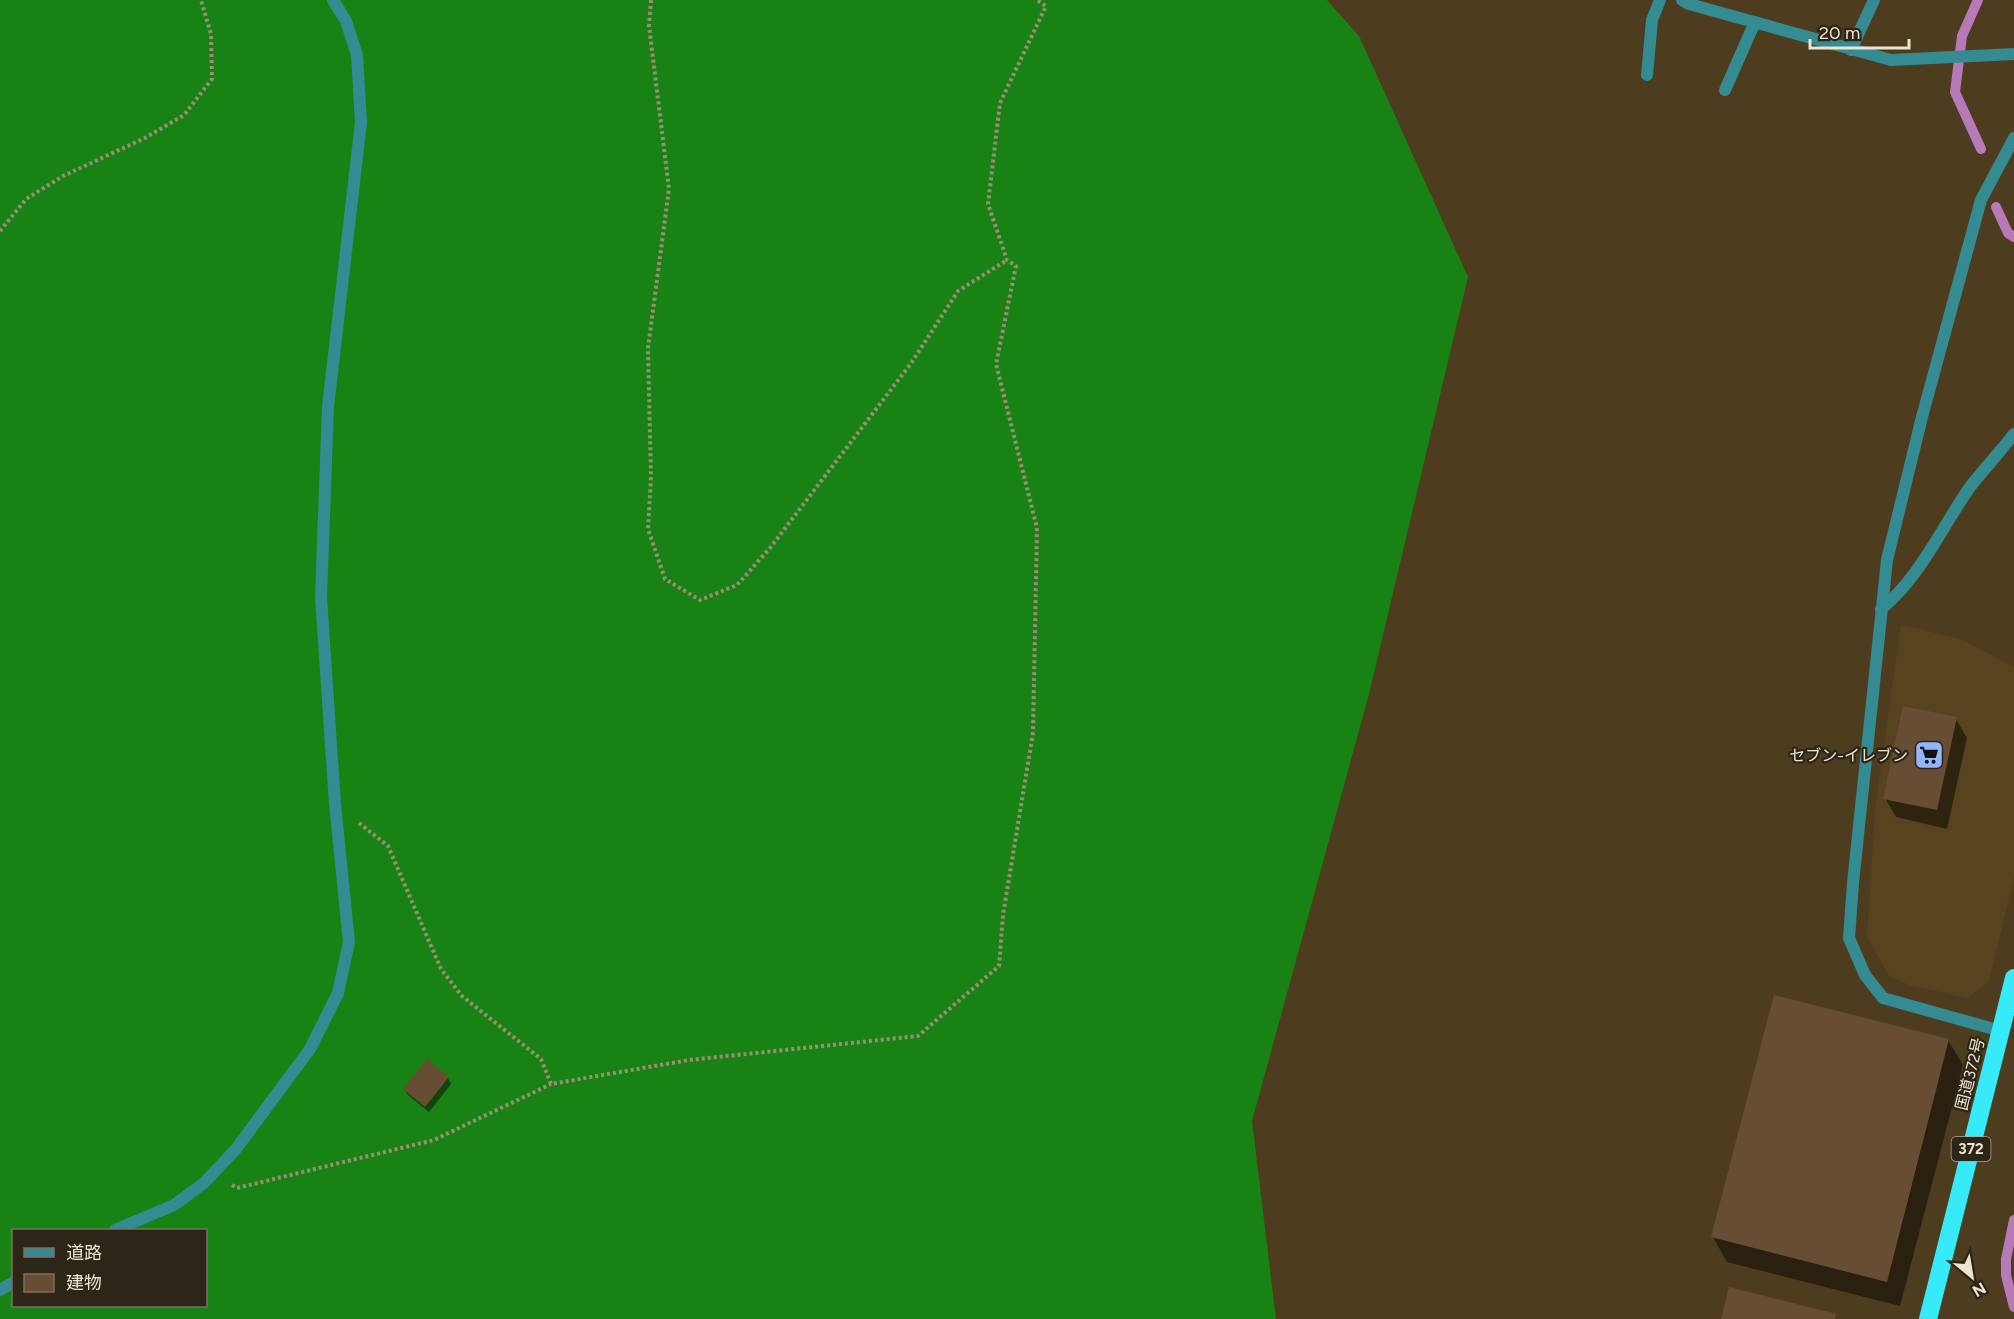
<svg xmlns="http://www.w3.org/2000/svg" width="2014" height="1319" viewBox="0 0 2014 1319" font-family="Figtree,'Noto Sans JP',sans-serif">
  <style>
    .built { fill: #57431d }
    .forest { fill: #198215; fill-rule: evenodd }
    .shadow { fill: #0007 }
    .lines { fill: none; stroke-linecap: round; stroke-linejoin: round }
    .stream { stroke: #b879b8; stroke-width: 10 }
    .building { fill: #684d35 }
    .path { stroke: #9b8e76; stroke-width: 4; stroke-dasharray: 3 3; stroke-linecap: butt }
    .street { stroke: #358b92; stroke-width: 12 }
    .highway { stroke: #37eaf7; stroke-width: 18 }
    .labels { text-anchor: middle; dominant-baseline: central; stroke-width: 4.5; stroke-linejoin: round; paint-order: stroke }
    .shield { fill: #2c2518; stroke: #b2aa9a; stroke-width: 1.5 }
    .shield-label { font-size: 15px; font-weight: bold; fill: #ece3d1 }
    .poi-label { font-size: 16px; fill: #ece3d1; stroke: #2c2518; text-anchor: end }
    .street-label { font-size: 16px; fill: #ece3d1; stroke: #2c2518 }
  </style>
  <rect width="100%" height="100%" fill="#4d3d1e"/>
  <path class="built" d="M1901 625 1961 639 2014 667V877L1989 981 1968 998 1909 985 1889 976 1867 937 1875 809Z"/>
  <path class="forest" d="M0 0H1327L1359 36 1468 277 1369 694 1252 1121 1276 1319H0ZM14 1230H206V1306H14Z"/>
  <g class="shadow">
    <path d="M1956 719 1967 738 1947 829 1896 817 1885 798Z"/>
    <path d="M1948 1040 1963 1065 1900 1306 1727 1262 1713 1237Z"/>
    <path d="M448 1078 451 1084 429 1112 408 1095 405 1089Z"/>
  </g>
  <g class="lines">
    <g class="stream">
      <path d="M1978 0 1962 36 1955 92 1981 149"/>
      <path d="M1996 207 2008 233 2014 237"/>
      <path d="M2014 1220 2006 1259V1275L2014 1307"/>
    </g>
  </g>
  <g class="building">
    <path d="M1903 706 1957 717 1937 810 1883 799Z"/>
    <path d="M1774 995 1949 1039 1887 1282 1711 1237Z"/>
    <path d="M427 1059 449 1077 425 1107 403 1089Z"/>
    <path d="M1729 1287 1836 1314 1835 1319H1721Z"/>
  </g>
  <g class="lines">
    <g class="path">
      <path d="M651 0 649 26 669 189 648 348 651 478 648 529 665 579 700 600 737 585 770 548 912 362 958 291 1007 260"/>
      <path d="M0 231 26 199 63 176 145 138 184 115 212 79 211 34 201 0"/>
      <path d="M359 823 388 846 441 969 462 996 541 1059 551 1084 689 1060 918 1036 999 966 1003 915 1033 733 1037 528 996 364 1016 266 1007 260 988 204 1000 103 1046 6 1037 0"/>
      <path d="M232 1185 237 1188 434 1140 551 1084"/>
    </g>
    <g class="street">
      <path d="M1682 0 1689 4 1891 60 2014 54"/>
      <path d="M1851 50 1874 0"/>
      <path d="M1647 75 1652 20 1660 0"/>
      <path d="M1725 90 1755 22"/>
      <path d="M1881 609C1919 579 1942 527 1970 487 1984 469 2000 452 2014 434"/>
      <path d="M2001 1031 1883 998 1865 975 1849 938 1853 883 1887 560 1922 417 1981 200 2014 138"/>
      <path d="M115 1230 174 1205 204 1183 236 1149 310 1049 338 993 349 942 335 804 321 597 328 407 361 122 357 55 346 21 333 0"/>
      <path d="M0 1290 14 1282"/>
    </g>
    <path class="highway" d="M1928 1319 2014 978"/>
  </g>
  <defs>
    <g id="supermarket-square" transform="scale(1.5)"><rect x="-9" y="-9" width="18" height="18" rx="4" fill="#92b7fd" stroke="#2c2518"/><path d="M-6-5.5h2.5l.6 2H6L4.5 2H-2.5L-4.4-4H-6ZM-1.5 3.2a1.3 1.3 0 1 0 .1 0ZM3 3.2a1.3 1.3 0 1 0 .1 0Z" fill="#111"/></g>
  </defs>
  <g fill-rule="evenodd">
    <use href="#supermarket-square" x="1929" y="755"/>
  </g>
  <g class="labels">
    <rect class="shield" x="1951.5" y="1137" width="39" height="24" rx="4.5"/>
    <g class="shield-label">
      <text x="1971" y="1149">372</text>
    </g>
    <g class="poi-label">
      <text x="1908" y="755">セブン-イレブン</text>
    </g>
    <g class="street-label">
      <text transform="translate(1970 1074) rotate(-76)">国道372号</text>
    </g>
  </g>
  <rect x="12" y="1229" width="195" height="78" fill="#2c2518" stroke="#797162" stroke-width="1.5"/>
  <rect x="24" y="1248" width="30" height="9" fill="#358b92" stroke="#797162" stroke-width="1.5"/>
  <text x="66" y="1259" font-size="18" fill="#ece3d1">道路</text>
  <rect x="24" y="1274" width="30" height="18" fill="#684d35" stroke="#797162" stroke-width="1.5"/>
  <text x="66" y="1289" font-size="18" fill="#ece3d1">建物</text>
  <g transform="translate(1972 1277) rotate(150)" stroke="#2c2518" stroke-width="4.5" paint-order="stroke">
  <path d="M0-4.5L10 22L0 15L-10 22Z" fill="#ece3d1"/>
  <text y="-9" font-size="16" font-weight="bold" text-anchor="middle" fill="#ece3d1">N</text>
  </g>
  <path d="M1810 39v9h99v-9" fill="none" stroke="#ece3d1" stroke-width="3"/>
  <text x="1819" y="39" font-size="18" fill="#ece3d1" stroke="#2c2518" stroke-width="4.5" paint-order="stroke">20 m</text>
</svg>
